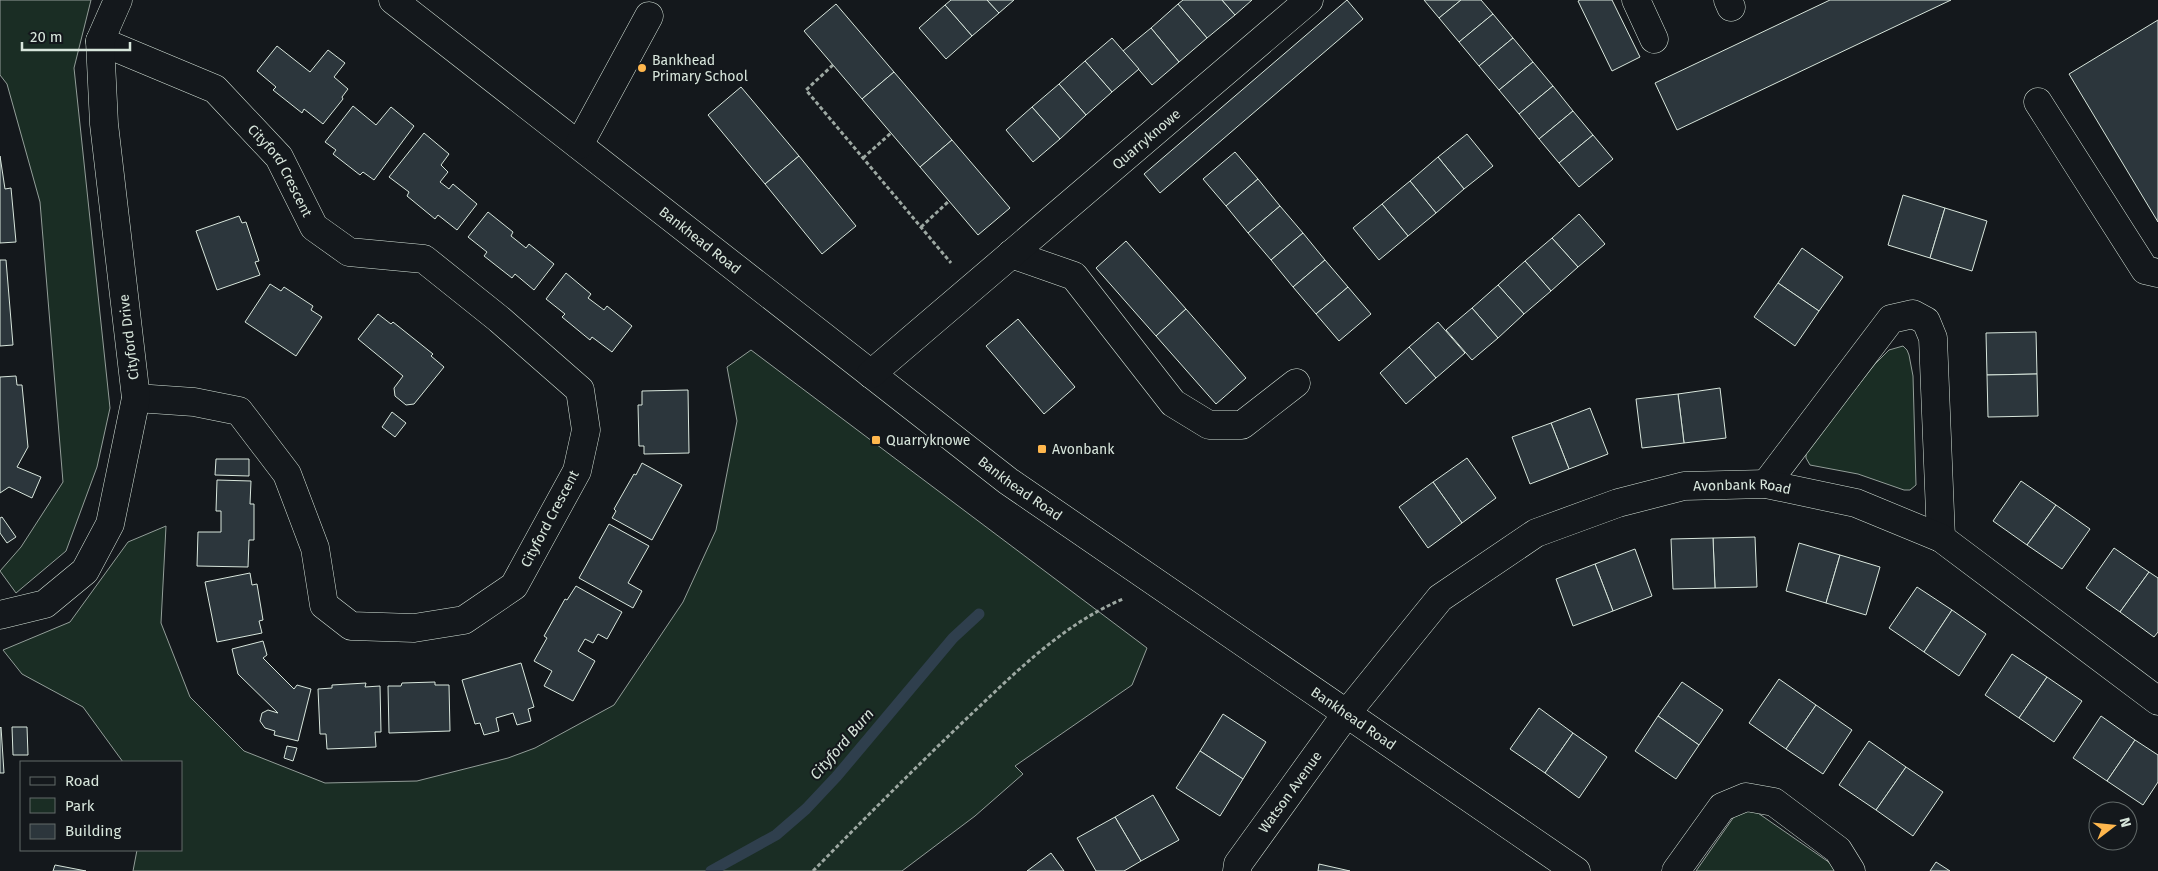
<svg xmlns="http://www.w3.org/2000/svg" width="2158" height="871" viewBox="0 0 2158 871" font-family="'Fira Sans',sans-serif">
  <style>
    .green { fill: #1a2d24; stroke: #939e99 }
    .lines { fill: none; stroke-linecap: round; stroke-linejoin: round }
    .stream { stroke: #2f3f4d; stroke-width: 11 }
    .building { fill: #2c363c; stroke: #d8e6dc }
    .minor-casing { stroke: #d8e6dc; stroke-width: 29 }
    .path { stroke: #9da8a2; stroke-width: 3; stroke-dasharray: 4 2.5; stroke-linecap: butt }
    .minor { stroke: #14181c; stroke-width: 28 }
    .poi-dot { fill: #ffb74d; stroke: #14181c; stroke-width: 2 }
    .labels { text-anchor: middle; dominant-baseline: central; stroke-width: 4; stroke-linejoin: round; paint-order: stroke }
    .poi-label { font-size: 14px; fill: #d8e6dc; stroke: #14181c; text-anchor: start }
    .street-label { font-size: 14px; fill: #d8e6dc; stroke: #14181c }
    .water-label { font-size: 15px; font-style: italic; fill: #d8e6dc; stroke: #14181c }
  </style>
  <rect width="100%" height="100%" fill="#14181c"/>
  <g class="green">
    <path d="M0 0H91L74 68 110 408 97 467 66 551 16 593 0 571 21 547 63 482 40 202 7 84 0 75Z"/>
    <path d="M1903 346 1907 350 1909 355 1913 376 1916 485 1910 490H1904L1858 474 1810 465 1806 458V451L1875 364 1889 350Z"/>
    <path d="M751 350 1147 648 1132 685 1015 766 1023 774 975 816 902 871H133L137 850H181V762H123L83 707 22 674 3 650 70 622 128 542 166 526 161 623 190 697 244 751 325 783 417 781 508 758 535 748 614 705 683 602 716 530 737 421 727 367Z"/>
    <path d="M1738 811H1755L1833 865 1836 871H1696Z"/>
  </g>
  <g class="lines">
    <path class="stream" d="M711 871 776 835 806 809 837 776 953 638 979 614"/>
  </g>
  <g class="building">
    <path d="M951 0H987L999 13 972 36 945 5Z"/>
    <path d="M987 0H1014L999 13Z"/>
    <path d="M1183 0H1222L1235 15 1207 38 1178 4Z"/>
    <path d="M1222 0H1252L1235 15Z"/>
    <path d="M1347 0 1363 19 1160 193 1144 174Z"/>
    <path d="M1424 0H1461L1439 18Z"/>
    <path d="M1461 0H1481L1493 14 1459 42 1439 18Z"/>
    <path d="M1580 0H1612L1640 57 1612 71 1578 1Z"/>
    <path d="M1830 0H1951L1677 130 1655 83Z"/>
    <path d="M836 4 894 72 862 99 804 31Z"/>
    <path d="M1178 4 1207 38 1179 62 1151 28Z"/>
    <path d="M945 5 972 36 946 59 919 28Z"/>
    <path d="M1493 14 1513 38 1479 66 1459 42Z"/>
    <path d="M2158 20V222L2069 74Z"/>
    <path d="M1151 28 1179 62 1152 85 1123 51Z"/>
    <path d="M1112 38 1139 69 1112 92 1085 61Z"/>
    <path d="M1513 38 1533 62 1499 90 1479 66Z"/>
    <path d="M277 46 310 72 328 50 345 63 334 77 348 89 342 97 343 99 323 124 304 109 302 113 273 90 276 87 257 71Z"/>
    <path d="M1085 61 1112 92 1086 115 1059 84Z"/>
    <path d="M1533 62 1553 86 1519 114 1499 90Z"/>
    <path d="M894 72 952 140 920 167 862 99Z"/>
    <path d="M1059 84 1086 115 1060 139 1032 107Z"/>
    <path d="M1553 86 1573 111 1539 139 1519 114Z"/>
    <path d="M741 87 799 156 765 184 708 115Z"/>
    <path d="M353 106 376 125 391 107 414 126 374 180 363 172 360 175 333 154 336 150 325 142Z"/>
    <path d="M1032 107 1060 139 1033 162 1006 130Z"/>
    <path d="M1573 111 1593 135 1559 163 1539 139Z"/>
    <path d="M424 133 449 154 441 165 448 172 440 182 449 189 453 184 477 204 457 230 438 215 435 219 407 196 409 192 389 177Z"/>
    <path d="M1467 134 1493 166 1464 189 1438 157Z"/>
    <path d="M1593 135 1613 159 1579 187 1559 163Z"/>
    <path d="M952 140 1010 208 978 235 920 167Z"/>
    <path d="M1235 152 1258 179 1226 206 1203 179Z"/>
    <path d="M0 156 5 189 11 188 16 242 0 243Z"/>
    <path d="M799 156 856 226 822 254 765 184Z"/>
    <path d="M1438 157 1464 189 1436 213 1410 181Z"/>
    <path d="M1258 179 1280 206 1248 233 1226 206Z"/>
    <path d="M1410 181 1436 213 1408 236 1382 204Z"/>
    <path d="M1903 195 1945 208 1930 258 1888 245Z"/>
    <path d="M1382 204 1408 236 1379 260 1353 228Z"/>
    <path d="M1280 206 1303 233 1271 260 1248 233Z"/>
    <path d="M1945 208 1987 221 1972 271 1930 258Z"/>
    <path d="M488 212 513 232 511 236 526 248 529 244 554 264 534 290 515 274 512 278 484 256 487 252 468 237Z"/>
    <path d="M1579 214 1605 244 1578 267 1552 238Z"/>
    <path d="M239 216 242 223 246 222 259 261 255 262 260 275 217 290 196 231Z"/>
    <path d="M1303 233 1325 260 1293 287 1271 260Z"/>
    <path d="M1552 238 1578 267 1551 291 1525 261Z"/>
    <path d="M1126 241 1186 309 1156 336 1096 268Z"/>
    <path d="M1802 248 1843 277 1819 311 1778 283Z"/>
    <path d="M0 260H6L13 345 0 346Z"/>
    <path d="M1325 260 1348 287 1316 314 1293 287Z"/>
    <path d="M1525 261 1551 291 1524 314 1498 285Z"/>
    <path d="M566 273 591 294 588 298 604 310 607 306 632 326 612 352 592 337 590 340 562 317 565 314 546 299Z"/>
    <path d="M1778 283 1819 311 1795 346 1754 317Z"/>
    <path d="M270 284 281 291 284 287 313 306 311 310 322 317 296 356 245 322Z"/>
    <path d="M1498 285 1524 314 1498 338 1472 308Z"/>
    <path d="M1348 287 1371 314 1339 341 1316 314Z"/>
    <path d="M1472 308 1498 338 1472 360 1446 330Z"/>
    <path d="M1186 309 1246 378 1216 404 1156 336Z"/>
    <path d="M378 314 391 324 393 322 433 354 431 356 444 367 414 404 406 405 395 396 394 388 403 376 358 339Z"/>
    <path d="M1018 319 1075 387 1044 414 986 346Z"/>
    <path d="M1438 322 1465 353 1436 378 1409 347Z"/>
    <path d="M2036 332 2037 374 1987 375 1986 333Z"/>
    <path d="M1409 347 1436 378 1406 404 1380 373Z"/>
    <path d="M2037 374 2038 416 1988 417 1987 375Z"/>
    <path d="M16 376 17 385H22L28 447 17 467 41 477 32 498 9 487 0 493V377Z"/>
    <path d="M1720 388 1726 438 1684 443 1678 394Z"/>
    <path d="M688 390 689 453 644 454V446H639L638 405H642V391Z"/>
    <path d="M1678 394 1684 443 1642 448 1636 399Z"/>
    <path d="M1590 408 1608 454 1569 469 1551 423Z"/>
    <path d="M392 412 406 423 395 437 382 427Z"/>
    <path d="M1551 423 1569 469 1530 484 1512 437Z"/>
    <path d="M1467 458 1496 498 1462 523 1433 482Z"/>
    <path d="M216 459H249V476L215 475Z"/>
    <path d="M642 463 682 485 652 540 612 518 616 511 614 509 634 474 636 475Z"/>
    <path d="M217 480 251 481 250 504H254V540H249L248 567 197 566 198 532H221V511H216Z"/>
    <path d="M2021 481 2056 505 2027 545 1993 521Z"/>
    <path d="M1433 482 1462 523 1428 548 1399 507Z"/>
    <path d="M2056 505 2090 529 2062 569 2027 545Z"/>
    <path d="M2 517 16 537 7 543 0 533V518Z"/>
    <path d="M609 524 649 546 628 583 642 591 633 608 579 578Z"/>
    <path d="M1755 537 1757 587 1715 588 1713 538Z"/>
    <path d="M1713 538 1715 588 1673 589 1671 539Z"/>
    <path d="M1799 543 1840 555 1826 603 1786 591Z"/>
    <path d="M2114 548 2149 572 2120 612 2086 588Z"/>
    <path d="M1635 549 1652 596 1613 611 1595 564Z"/>
    <path d="M1840 555 1880 567 1866 615 1826 603Z"/>
    <path d="M1595 564 1613 611 1573 626 1556 579Z"/>
    <path d="M2149 572 2158 578V632L2154 637 2120 612Z"/>
    <path d="M250 573 252 585 257 584 263 620 259 621 262 633 217 642 205 582Z"/>
    <path d="M576 586 622 612 607 639 598 634 593 643 585 639 578 651 595 661 573 701 544 686 552 671 534 661 547 638 544 636 565 599 567 600Z"/>
    <path d="M1917 587 1952 610 1924 652 1889 628Z"/>
    <path d="M1952 610 1986 634 1959 676 1924 652Z"/>
    <path d="M263 641 267 655 263 658 294 689 297 685 311 689 298 741 274 735 275 731 265 728 260 721 262 713 268 710 278 713 238 674 232 649Z"/>
    <path d="M2012 654 2047 677 2019 718 1985 695Z"/>
    <path d="M521 663 534 707 528 709 531 721 517 725 513 713 496 718 499 731 484 735 480 723 475 724 462 680Z"/>
    <path d="M2047 677 2082 701 2054 742 2019 718Z"/>
    <path d="M1779 679 1816 705 1786 749 1749 723Z"/>
    <path d="M435 682V685H449L450 731 389 733 388 686H401L402 683Z"/>
    <path d="M1682 682 1723 710 1699 745 1658 716Z"/>
    <path d="M366 683 365 687 380 686 381 732H375L376 747 327 749 326 734H320L318 689 332 688V685Z"/>
    <path d="M1816 705 1852 730 1823 774 1786 749Z"/>
    <path d="M1539 708 1573 733 1545 773 1510 749Z"/>
    <path d="M1223 714 1266 742 1243 779 1200 751Z"/>
    <path d="M1658 716 1699 745 1676 779 1635 751Z"/>
    <path d="M2101 716 2135 740 2107 781 2073 758Z"/>
    <path d="M1 727 4 773H0V728Z"/>
    <path d="M12 727H27L28 755H13Z"/>
    <path d="M1573 733 1607 757 1579 798 1545 773Z"/>
    <path d="M2135 740 2158 755V782L2143 805 2107 781Z"/>
    <path d="M1869 741 1906 767 1876 810 1839 785Z"/>
    <path d="M287 746 297 748 293 761 284 758Z"/>
    <path d="M1200 751 1243 779 1220 816 1176 788Z"/>
    <path d="M1906 767 1943 792 1913 836 1876 810Z"/>
    <path d="M1153 795 1179 840 1141 861 1115 817Z"/>
    <path d="M1115 817 1141 861 1124 871H1096L1077 838Z"/>
    <path d="M1051 853 1064 871H1027Z"/>
    <path d="M1936 862 1950 871H1930Z"/>
    <path d="M1319 864 1350 871H1318Z"/>
    <path d="M55 865 86 871H53Z"/>
  </g>
  <g class="lines">
    <g class="minor-casing">
      <g id="minor">
        <path id="s1" d="M393 0 1008 481 1576 871"/>
        <path d="M1636 0 1654 39"/>
        <path d="M1728 0 1731 7"/>
        <path id="s2" d="M100 41 215 89 279 157 314 227 349 252 424 259 499 319 580 390 586 430 577 471 514 586 464 620 414 628 351 626 324 605 315 548 287 474 239 411 194 402 136 398"/>
        <path d="M2038 102 2145 270 2158 273"/>
        <path d="M579 145 649 16"/>
        <path d="M1011 254 1074 276 1173 403 1209 425H1242L1296 383"/>
        <path id="s3" d="M871 374 1309 0"/>
        <path d="M1766 484 1891 319 1913 314 1926 321 1933 338 1941 538"/>
        <path d="M0 615 45 604 85 571 110 524 136 398 104 124 100 41 118 0"/>
        <path id="s4" d="M1237 871 1238 864 1347 713 1440 598 1536 533 1618 503 1684 486 1766 484 1856 503 1941 538 2158 701"/>
        <path d="M1676 871 1722 807 1746 797 1774 802 1838 850 1851 871"/>
      </g>
    </g>
    <g class="path">
      <path d="M833 65 806 90 951 263"/>
      <path d="M863 158 891 133"/>
      <path d="M921 227 949 201"/>
      <path d="M813 871C863 820 913 770 964 721 1012 676 1061 625 1123 599"/>
    </g>
    <use href="#minor" class="minor"/>
  </g>
  <g class="poi-dot">
    <circle cx="642" cy="68" r="5"/>
    <rect x="871" y="435" width="10" height="10" rx="2.5"/>
    <rect x="1037" y="444" width="10" height="10" rx="2.5"/>
  </g>
  <g class="labels">
    <g class="poi-label">
      <text x="652" y="60">Bankhead<tspan x="652" dy="16">Primary School</tspan></text>
      <text x="886" y="440">Quarryknowe</text>
      <text x="1052" y="449">Avonbank</text>
    </g>
    <g class="street-label">
      <text stroke="none"><textPath href="#s3" startOffset="362">Quarryknowe</textPath></text>
      <text stroke="none"><textPath href="#s2" startOffset="230">Cityford Crescent</textPath></text>
      <text stroke="none"><textPath href="#s1" startOffset="390">Bankhead Road</textPath></text>
      <text transform="translate(129 337) rotate(-97)">Cityford Drive</text>
      <text stroke="none"><textPath href="#s1" startOffset="795">Bankhead Road</textPath></text>
      <text stroke="none"><textPath href="#s4" startOffset="671">Avonbank Road</textPath></text>
      <text transform="translate(550 519) rotate(-62)">Cityford Crescent</text>
      <text stroke="none"><textPath href="#s1" startOffset="1200">Bankhead Road</textPath></text>
      <text stroke="none"><textPath href="#s4" startOffset="96">Watson Avenue</textPath></text>
    </g>
    <g class="water-label">
      <text transform="translate(842 744) rotate(-49)">Cityford Burn</text>
    </g>
  </g>
  <rect x="20" y="761" width="162" height="90" fill="#14181c" stroke="#626a69"/>
  <rect x="30" y="777" width="25" height="8" fill="#14181c" stroke="#626a69"/>
  <text x="65" y="786" font-size="15" fill="#d8e6dc">Road</text>
  <rect x="30" y="798" width="25" height="15" fill="#1a2d24" stroke="#626a69"/>
  <text x="65" y="811" font-size="15" fill="#d8e6dc">Park</text>
  <rect x="30" y="824" width="25" height="15" fill="#2c363c" stroke="#626a69"/>
  <text x="65" y="836" font-size="15" fill="#d8e6dc">Building</text>
  <g transform="translate(2113 826) rotate(74)"><circle r="24" fill="#14181c" stroke="#626a69"/>
  <path d="M0-4L9 19L0 12L-9 19Z" fill="#ffb74d"/>
  <text y="-8" font-size="14" font-weight="bold" text-anchor="middle" fill="#d8e6dc">N</text>
  </g>
  <path d="M22 42v8h108v-8" fill="none" stroke="#d8e6dc" stroke-width="2.5"/>
  <text x="30" y="42" font-size="15" fill="#d8e6dc" stroke="#14181c" stroke-width="4" paint-order="stroke">20 m</text>
</svg>
